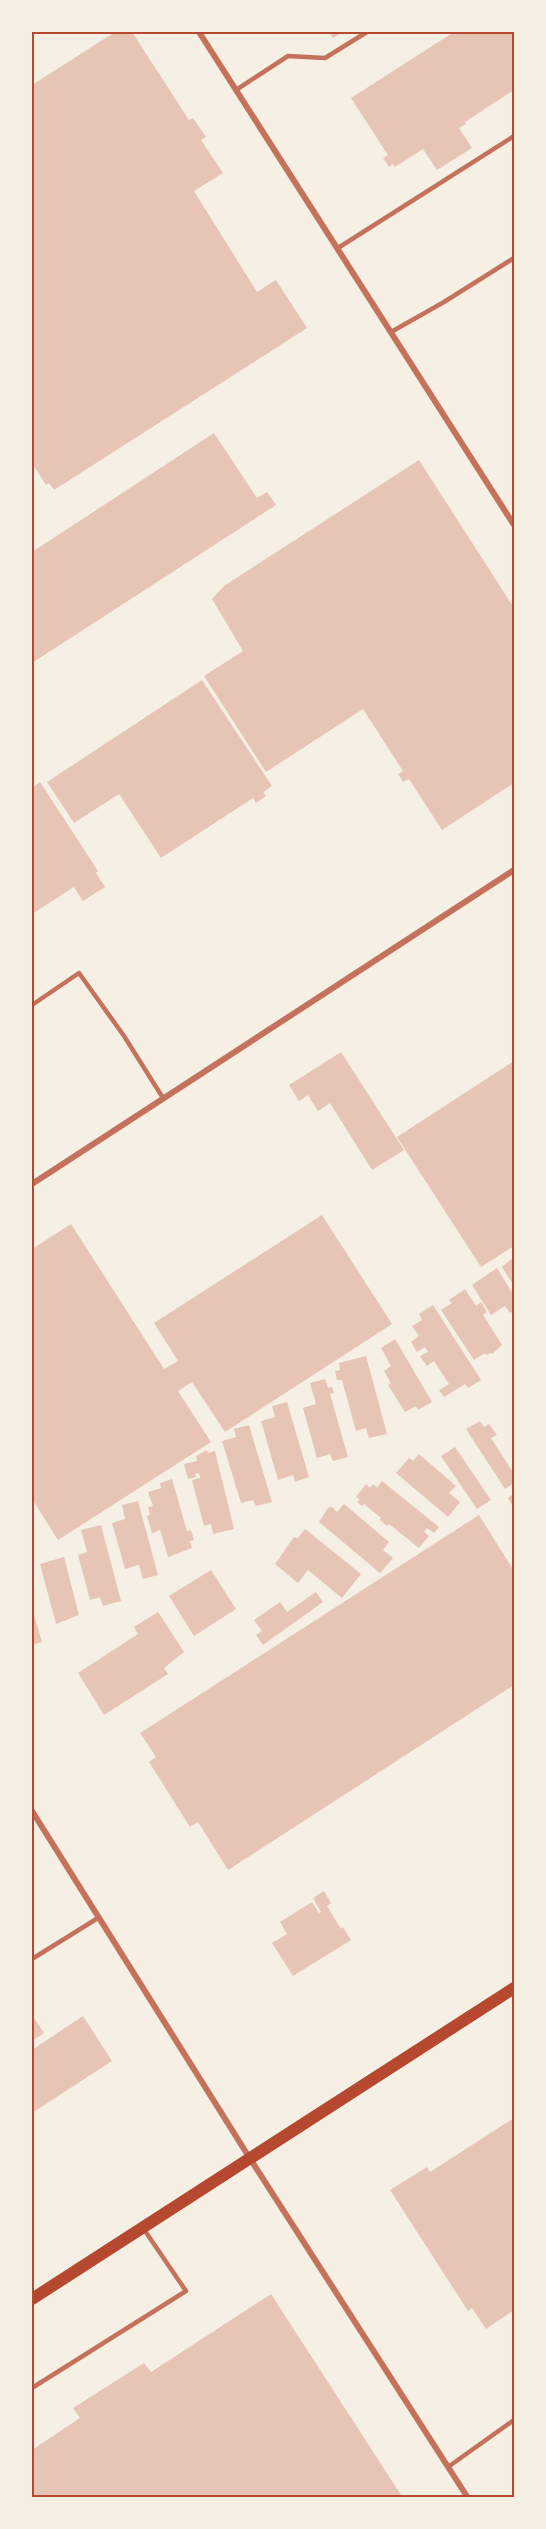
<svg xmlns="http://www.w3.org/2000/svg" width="546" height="2529" viewBox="0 0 546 2529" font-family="Montserrat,sans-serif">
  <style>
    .building { fill: #e6c5b7 }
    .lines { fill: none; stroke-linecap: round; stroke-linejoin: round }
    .service { stroke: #c5725c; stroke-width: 4.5 }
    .minor { stroke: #c5725c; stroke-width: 6 }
    .secondary { stroke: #b5482f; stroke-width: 12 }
    .neatline { fill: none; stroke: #b5482f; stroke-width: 2 }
  </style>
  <rect width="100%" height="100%" fill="#f6efe4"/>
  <g class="building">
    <path d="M115 32H132L189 120 193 118 206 137 201 140 223 173 194 191 257 292 276 280 307 328 54 490 49 483 46 485 32 463V85Z"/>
    <path d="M329 32H343L333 38Z"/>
    <path d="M454 32H514V90L465 122 466 124 459 128 472 148 437 170 423 149 395 167 393 164 389 167 383 158 388 155 351 98Z"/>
    <path d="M214 433 257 498 267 492 276 505 32 663V552Z"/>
    <path d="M419 460 514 608V783L442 830 409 779 403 782 398 774 403 771 363 709 266 772 204 676 243 651 212 599 224 586Z"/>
    <path d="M202 680 272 786 263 792 266 796 256 803 253 798 161 858 119 794 74 823 47 782Z"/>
    <path d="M40 782 98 871 96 873 105 887 83 901 74 887 32 914V788Z"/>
    <path d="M341 1052 404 1150 372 1170 330 1103 318 1111 308 1095 299 1101 289 1085Z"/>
    <path d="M514 1061V1246L481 1267 397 1137Z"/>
    <path d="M322 1215 392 1324 225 1432 192 1382 178 1391 211 1442 58 1540 32 1499V1249L71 1224 164 1369 178 1361 154 1323Z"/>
    <path d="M514 1257V1286L502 1267Z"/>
    <path d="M497 1268 514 1296 512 1301 514 1310 510 1313 505 1306 491 1315 472 1285Z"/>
    <path d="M465 1289 476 1306 481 1302 487 1312 483 1315 502 1345 492 1354 491 1353 486 1355 485 1353 474 1360 441 1310 452 1303 449 1300Z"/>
    <path d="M433 1305 481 1380 468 1388 465 1384 444 1397 439 1390 449 1384 434 1361 427 1366 420 1356 428 1352 425 1347 417 1352 411 1342 419 1336 412 1326 422 1320 419 1314Z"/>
    <path d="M395 1339 432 1402 418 1410 416 1406 405 1412 388 1385 391 1383 384 1371 391 1366 381 1348Z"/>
    <path d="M366 1356 387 1434 369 1438 366 1428 356 1431 342 1380H337L335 1371 340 1370 339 1363Z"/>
    <path d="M325 1379 328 1388 332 1387 334 1393 330 1394 348 1457 333 1461 330 1454 317 1458 303 1408 316 1404 310 1383Z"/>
    <path d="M287 1402 309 1477 295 1482 293 1475 278 1480 261 1421 275 1417 272 1406Z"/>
    <path d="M480 1421 484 1427 489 1424 497 1435 491 1438 514 1474V1483L505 1489 466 1429Z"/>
    <path d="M249 1425 272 1502 256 1506 253 1500 241 1503 222 1441 236 1437 234 1429Z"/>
    <path d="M455 1447 491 1500 477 1509 441 1456Z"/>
    <path d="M207 1450 208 1453 215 1451 234 1529 213 1534 211 1524 204 1526 192 1480 200 1478 199 1473 195 1474 196 1477 188 1479 184 1464 197 1461 196 1456Z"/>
    <path d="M419 1454 456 1486 449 1493 460 1502 448 1517 396 1473 409 1458 413 1461Z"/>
    <path d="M172 1479 187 1531 191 1530 194 1540 190 1541 192 1548 168 1557 160 1530 152 1533 147 1516 150 1515 148 1507 153 1506 148 1492 161 1488 160 1483Z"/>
    <path d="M382 1481 439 1527 434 1533 427 1528 424 1532 429 1536 419 1548 389 1524 387 1526 380 1520 381 1518 364 1504 362 1506 357 1502 360 1499 356 1497 366 1484 370 1488 373 1484 377 1488Z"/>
    <path d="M514 1493V1508L508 1498Z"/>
    <path d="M138 1501 158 1575 143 1579 139 1565 125 1569 112 1523 125 1519 122 1505Z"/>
    <path d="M344 1504 389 1542 383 1550 393 1558 380 1573 319 1522 328 1508 332 1507 337 1512Z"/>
    <path d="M479 1515 514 1571V1685L228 1870 198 1822 190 1827 149 1762 156 1757 140 1733Z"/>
    <path d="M101 1525 121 1601 103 1606 100 1597 90 1600 78 1555 87 1552 81 1530Z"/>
    <path d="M305 1529 361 1574 342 1598 308 1570 298 1583 275 1564 294 1537 298 1538Z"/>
    <path d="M64 1557 79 1615 56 1624 40 1564Z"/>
    <path d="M211 1570 236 1609 194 1636 169 1596Z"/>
    <path d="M316 1592 323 1602 263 1645 256 1635 262 1631 254 1620 280 1602 287 1612Z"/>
    <path d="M32 1608 42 1642 32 1645Z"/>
    <path d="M158 1612 184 1652 164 1668 168 1674 104 1715 78 1673 138 1634 134 1627Z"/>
    <path d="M324 1891 331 1903 327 1906 341 1929 343 1927 351 1940 293 1976 272 1943 287 1934 280 1922 312 1902 319 1913 321 1912 313 1898Z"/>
    <path d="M32 2015 44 2033 32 2041Z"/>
    <path d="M83 2016 112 2061 32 2113V2050Z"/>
    <path d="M514 2118V2310L486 2329 472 2308 468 2311 390 2190 427 2167 430 2172Z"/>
    <path d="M271 2294 403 2498H32V2450L80 2418 73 2408 144 2363 151 2372Z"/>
  </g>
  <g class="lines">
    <g class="service">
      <path d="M236 90 288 56 325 58 367 32"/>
      <path d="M338 248 514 136"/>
      <path d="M391 332 444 302 514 258"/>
      <path d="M32 1005 79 973 124 1036 163 1098"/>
      <path d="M32 1959 98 1918"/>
      <path d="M32 2388 186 2291 143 2228"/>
      <path d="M448 2467 514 2420"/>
    </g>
    <g class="minor">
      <path d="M199 32 514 525"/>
      <path d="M32 1184 514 870"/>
      <path d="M32 1811 249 2157 468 2498"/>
    </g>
    <path class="secondary" d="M32 2299 514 1988"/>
  </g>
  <rect width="546" height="2529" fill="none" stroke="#f6efe4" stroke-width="66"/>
  <rect x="33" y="33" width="480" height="2463" class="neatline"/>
</svg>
